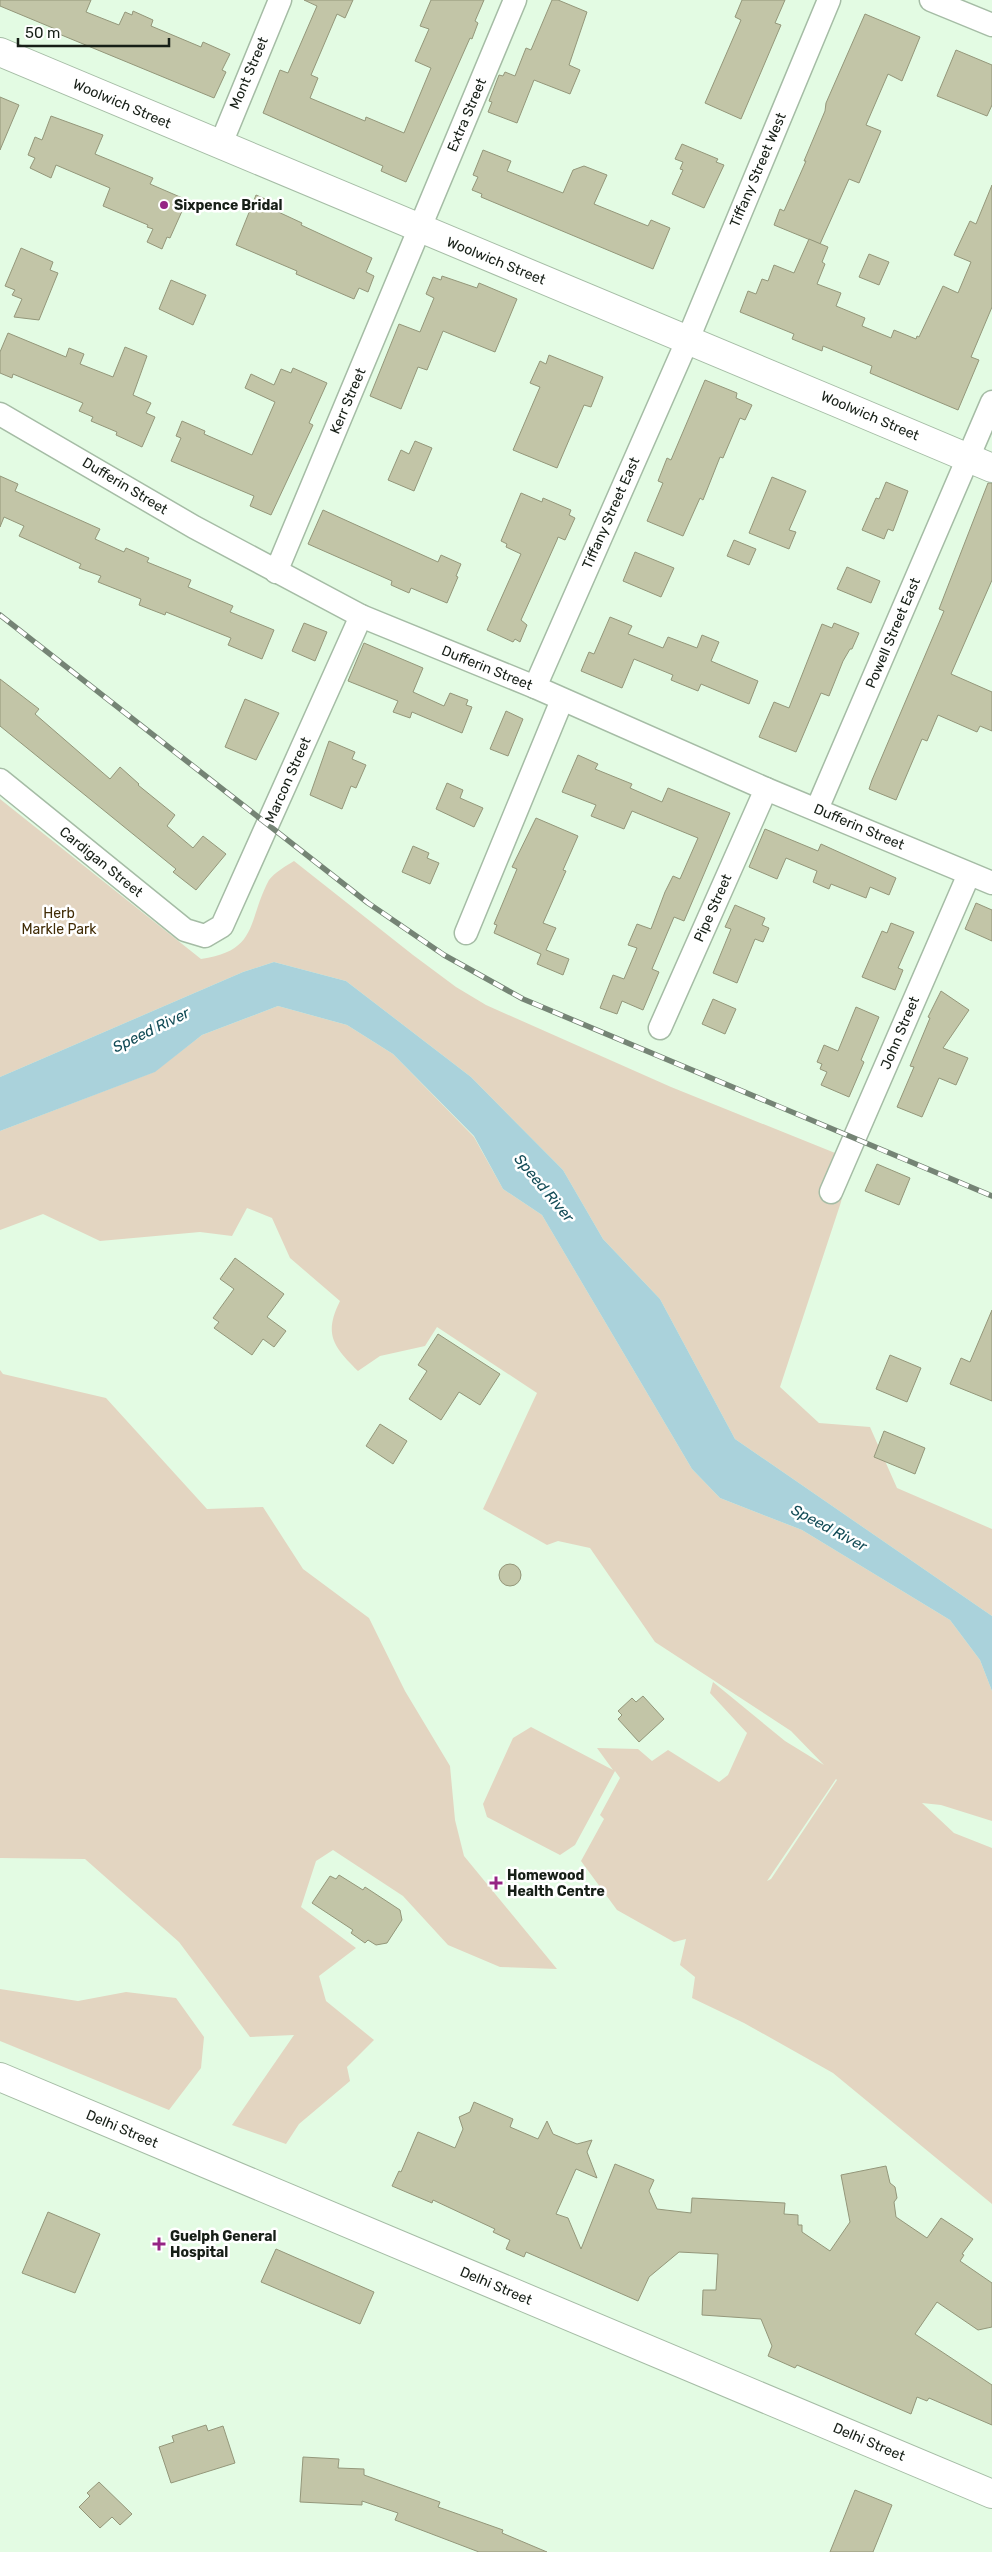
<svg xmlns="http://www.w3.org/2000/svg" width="992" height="2552" viewBox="0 0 992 2552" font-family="Rubik,sans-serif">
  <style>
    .green { fill: #e3d5c1; fill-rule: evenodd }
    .water { fill: #aad2db }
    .building { fill: #c2c5a7; stroke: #94977a }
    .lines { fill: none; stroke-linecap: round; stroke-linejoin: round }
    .minor-casing { stroke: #a5bca5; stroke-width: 25 }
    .tertiary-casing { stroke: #a5bca5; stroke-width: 30 }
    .secondary-casing { stroke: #a5bca5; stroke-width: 30 }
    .minor { stroke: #fff; stroke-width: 22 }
    .tertiary { stroke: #fff; stroke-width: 28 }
    .secondary { stroke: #fff; stroke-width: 28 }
    .rail-casing { stroke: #758475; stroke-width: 5.5 }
    .rail { stroke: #fff; stroke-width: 4; stroke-dasharray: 11; stroke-linecap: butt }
    .poi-dot { fill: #952484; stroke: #fff; stroke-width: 2 }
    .labels { text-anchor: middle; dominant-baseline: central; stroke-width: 5; stroke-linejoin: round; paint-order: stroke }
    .street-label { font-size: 14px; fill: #171f17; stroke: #fff }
    .poi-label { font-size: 14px; font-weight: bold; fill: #171f17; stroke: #fff; text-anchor: start }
    .park-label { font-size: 14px; fill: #412c06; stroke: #fff }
    .water-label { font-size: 15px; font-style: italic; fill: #124b56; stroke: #fff }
  </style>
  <rect width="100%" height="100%" fill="#e3fbe3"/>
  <g class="green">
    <path d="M0 799 201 959C259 951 247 921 269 880 274 873 286 866 294 861L413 955 456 987 486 1005 671 1087 850 1159 841 1202 780 1387 819 1423 870 1427 897 1488 992 1529V1616L735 1439 660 1299 603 1239 563 1170 471 1077 346 981 274 962 243 972 0 1077Z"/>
    <path d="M278 1006 347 1025 393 1054 474 1137 503 1189 542 1215 692 1469 720 1498 802 1530 950 1620 980 1660 992 1691V1821L941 1805 922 1803 954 1833 992 1848V2204L833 2073 744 2023 692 1998 695 1977 680 1965 686 1939 674 1942 617 1910 581 1861 604 1819 600 1815 620 1778 615 1771 575 1845 560 1855 487 1817 483 1804 513 1738 531 1727 613 1770 597 1748 638 1749 652 1761 668 1750 719 1782 728 1775 747 1733 710 1693 713 1682 785 1741 824 1765 791 1731 655 1642 590 1548 558 1541 547 1545 483 1509 537 1393 437 1327 425 1346 380 1356 358 1371C334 1347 323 1335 340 1301L290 1258 272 1218 247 1208 232 1236 200 1232 100 1241 43 1214 0 1230V1131L154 1072 202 1035ZM836 1779 837 1780 771 1879 767 1881Z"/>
    <path d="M0 1370 3 1374 106 1398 207 1509 263 1507 303 1569 369 1618 405 1691 450 1766 455 1820 464 1856 557 1969 500 1967 448 1945 403 1896 333 1850 316 1861 301 1907 356 1948 319 1976 326 2001 374 2040 347 2067 350 2081 299 2124 286 2144 232 2125 294 2035 250 2037 179 1942 85 1859 0 1858Z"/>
    <path d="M0 1989 78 2001 126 1992 176 1998 204 2037 201 2068 169 2110 0 2041Z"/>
  </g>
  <path class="water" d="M274 962 346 981 471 1077 563 1170 603 1239 660 1299 735 1439 992 1616V1691L980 1660 950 1620 802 1530 720 1498 692 1469 542 1215 503 1189 474 1136 393 1054 347 1025 278 1006 202 1035 155 1072 0 1131V1077L243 972Z"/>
  <g class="building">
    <path d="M0 0H91L86 12 119 25 125 12 132 15 133 11 153 20 151 26 201 47 203 42 230 54 222 70 226 72 214 98 59 34 60 31 0 6Z"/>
    <path d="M304 0H353L345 18 337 14 311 75 318 78 310 98 365 121 366 117 404 133 431 68 415 61 429 29 420 26 431 0H484L475 21 478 23 472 39 470 38 406 182 381 171 383 166 263 113 280 70 288 73 317 6Z"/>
    <path d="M552 0H558L587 12 569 65 580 70 570 94 534 80 517 123 488 112 492 102 489 101 499 75 503 76 505 72 515 76 526 48 531 50Z"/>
    <path d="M742 0H785L775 23 781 25 741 119 705 103 741 20 735 17Z"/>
    <path d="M865 14 920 37 902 81 888 74 866 125 881 131 859 183 849 179 820 244 774 225 780 209 784 211 806 161H804L825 111 826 103Z"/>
    <path d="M956 50 992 65V105L987 116 937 96Z"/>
    <path d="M0 97 19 105 0 150Z"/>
    <path d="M51 116 103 135 95 154 153 178 150 184 187 200 170 238 167 237 162 249 147 242 153 229 147 227 148 225 103 206 110 188 56 165 51 178 30 168 35 158 28 155 35 137 42 140Z"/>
    <path d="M682 144 718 159 716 162 724 165 704 208 672 194 683 170 680 169 683 162 675 159Z"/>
    <path d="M483 150 511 161 507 171 563 193 573 170 584 166 607 175 594 204 648 226 651 220 670 228 653 269 481 197 482 194 472 190 478 177 473 175Z"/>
    <path d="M992 185V307L971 357 979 360 958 410 870 373 872 366 823 346 822 351 792 339 794 334 740 312 748 291 756 294 762 279 768 281 774 265 794 273 809 239 828 247 822 262 825 264 817 284 841 293 836 306 865 318 862 326 891 338 894 330 916 339 917 336 919 337 943 286 958 293 971 262 954 255 970 221 976 224Z"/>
    <path d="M256 195 277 204 274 210 302 223 301 225 372 258 366 272 374 276 368 292 359 288 354 299 296 274 297 271 236 245Z"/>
    <path d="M21 248 53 262 50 270 58 273 39 320 14 317 22 299 12 295 15 290 5 286Z"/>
    <path d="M869 254 889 262 879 285 859 277Z"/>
    <path d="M442 276 477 288 479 283 517 299 495 352 443 331 427 370 418 367 401 409 370 396 399 324 420 332 434 298 426 294 433 277 441 280Z"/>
    <path d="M171 280 206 295 193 325 159 309Z"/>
    <path d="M8 333 66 357 69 348 84 354 80 364 113 377 125 347 147 356 133 395 151 403 146 413 155 417 142 447 116 435 117 432 91 421 93 417 79 411 83 403 13 374 12 378 0 373V352Z"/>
    <path d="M549 355 603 377 591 407 584 405 557 468 513 450 540 387 530 383 540 361 546 364Z"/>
    <path d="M293 368 327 383 309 423 313 425 271 515 250 506 254 496 171 461 181 438 176 436 182 421 205 431 204 434 252 455 275 402 245 388 251 374 274 385 281 369 291 373Z"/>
    <path d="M705 380 737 393 736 398 752 405 745 420 740 418 723 458 720 457 703 500 700 498 683 536 647 521 663 483 658 481 667 458 671 460Z"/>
    <path d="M415 441 432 448 414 491 388 480 401 450 409 454Z"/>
    <path d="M0 476 18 484 15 491 100 529 95 539 124 552 126 548 149 558 147 562 191 580 188 587 233 606 230 612 274 630 262 659 228 645 231 638 166 612 165 615 139 605 141 599 98 582 101 576 79 568 81 564 19 536 24 526 4 517 0 527Z"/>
    <path d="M772 477 806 491 789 530 796 532 789 549 749 533Z"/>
    <path d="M886 482 908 491 893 531 888 529 884 539 862 530 876 498 879 499Z"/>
    <path d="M988 483H992V580L951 674 992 692V731L980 726 977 732 938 715 927 741 922 739 896 800 869 789 872 780 944 611 939 609Z"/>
    <path d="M521 493 542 502 543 498 571 510 569 515 575 518 565 540 558 537 557 540 521 620 527 625 520 642 515 639 513 642 487 630 521 554 506 547 507 544 501 541Z"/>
    <path d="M323 510 438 562 441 555 461 564 456 576 458 577 447 603 411 588 409 593 391 585 392 581 308 544Z"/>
    <path d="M734 540 756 549 749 565 727 556Z"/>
    <path d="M635 552 674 568 661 597 623 581Z"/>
    <path d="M847 567 880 581 871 603 837 589Z"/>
    <path d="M610 617 632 626 628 634 663 648 668 637 697 648 702 635 719 642 711 661 758 681 749 704 701 684 698 691 671 680 673 675 634 659 622 688 581 671 589 652 594 654Z"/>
    <path d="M304 623 327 632 315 661 292 651Z"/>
    <path d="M834 623 859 633 852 649H850L843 661 829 696 821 693 796 752 759 737 774 702 789 708 822 624 832 628Z"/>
    <path d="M364 643 423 668 413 692 444 706 450 693 468 700 466 705 472 707 462 733 412 712 410 718 393 712 398 701 348 681Z"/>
    <path d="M0 679 39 709 35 714 110 779 120 767 139 784 138 785 175 815 167 826 193 848 203 836 226 854 196 890 173 872 176 869 0 726Z"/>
    <path d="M245 699 279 713 256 760 225 747Z"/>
    <path d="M506 711 523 719 508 756 490 749Z"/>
    <path d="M329 741 355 752 352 759 366 765 356 788 351 786 342 809 310 795Z"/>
    <path d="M578 755 598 764 595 769 632 784 630 788 662 802 668 788 730 813 684 921 674 917 652 969 659 972 643 1010 622 1001 617 1014 600 1008 613 975 624 979 637 948 628 945 637 924 651 929 665 892 673 876 680 879 698 838 632 811 624 829 591 816 596 805 562 792Z"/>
    <path d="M447 783 463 790 460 798 483 808 474 827 436 809Z"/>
    <path d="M536 818 578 836 563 870 566 871 543 923 556 928 546 950 569 959 563 975 537 964 541 954 494 933 497 925 494 924 517 869 512 867Z"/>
    <path d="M765 829 818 851 821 844 896 878 889 895 870 887 866 898 831 884 829 889 813 882 817 871 786 858 777 879 749 867Z"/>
    <path d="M413 846 429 853 427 858 439 863 430 884 402 872Z"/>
    <path d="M976 903 992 910V941L965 929Z"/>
    <path d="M735 905 765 918 762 925 769 928 763 942 755 939 737 983 713 973 731 929 725 927Z"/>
    <path d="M891 923 914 932 898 968 903 970 895 990 862 977 882 931 887 933Z"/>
    <path d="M941 991 969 1010 943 1048 968 1058 956 1085 939 1078 922 1117 897 1107 914 1067 910 1066 930 1018 928 1017Z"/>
    <path d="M713 999 736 1009 725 1034 702 1024Z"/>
    <path d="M856 1007 879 1017 861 1060 864 1062 849 1097 821 1085 827 1072 820 1069 822 1064 817 1062 824 1045 838 1051Z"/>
    <path d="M877 1164 910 1178 899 1205 865 1191Z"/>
    <path d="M235 1258 284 1294 267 1317 286 1331 274 1347 263 1339 252 1355 214 1328 219 1322 213 1318 234 1289 220 1279Z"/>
    <path d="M992 1310V1401L950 1384 961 1358 970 1362Z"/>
    <path d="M438 1334 500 1374 480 1405 459 1392 441 1420 409 1399 427 1371 418 1365Z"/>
    <path d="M890 1355 921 1368 907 1402 876 1389Z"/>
    <path d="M380 1424 407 1441 393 1464 366 1446Z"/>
    <path d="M884 1431 925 1448 915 1474 874 1457Z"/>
    <circle cx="510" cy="1575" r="11"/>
    <path d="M643 1696 664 1719 639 1742 618 1719 622 1715 618 1711 632 1698 636 1702Z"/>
    <path d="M339 1875 363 1890 365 1887 400 1910 402 1920 387 1943 376 1945 368 1940 365 1943 351 1933 353 1930 312 1903 330 1876 336 1879Z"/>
    <path d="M474 2102 513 2119 510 2127 538 2139 547 2121 553 2134 577 2144 592 2140 587 2152 597 2178 576 2169 556 2214 568 2218 581 2249 615 2164 654 2180 649 2191 657 2209 691 2213 692 2198 785 2203 784 2214 798 2215V2225H802V2232L830 2251 850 2222 841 2175 886 2166 890 2183 895 2187 897 2198 894 2202 896 2217 927 2238 941 2218 973 2239 962 2254 964 2255 960 2261 992 2283V2327L978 2330 937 2302 915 2334 992 2385V2425L929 2398 927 2401 917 2397 911 2414 797 2365 795 2368 768 2356 772 2346 761 2319 702 2315 703 2290H716L718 2254 679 2252 649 2277 638 2301 526 2252 524 2257 506 2249 510 2240 493 2232 495 2229 433 2200 432 2203 392 2186 399 2171 401 2172 418 2132 455 2148 463 2129 459 2117 470 2112Z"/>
    <path d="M48 2212 100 2234 75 2293 22 2273Z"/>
    <path d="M276 2249 374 2292 360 2324 261 2282Z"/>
    <path d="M206 2425 208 2431 223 2426 235 2463 171 2483 159 2447 174 2442 172 2436Z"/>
    <path d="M303 2457 339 2459 338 2468 364 2469V2475L440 2502 438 2507 503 2530 502 2533 547 2552H479L395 2520 398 2513 362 2501V2505L300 2502Z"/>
    <path d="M99 2482 132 2514 120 2525 112 2517 100 2528 79 2507 90 2496 87 2493Z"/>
    <path d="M855 2490 892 2505 873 2552H830Z"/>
  </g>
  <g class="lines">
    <g class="minor-casing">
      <g id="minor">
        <path d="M931 0 992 25"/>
        <path d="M220 146 280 0"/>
        <path d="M0 414 194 527 361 616 535 687 766 789 992 883"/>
        <path d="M276 572 515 0"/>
        <path d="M535 687 688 339 829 0"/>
        <path d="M0 780 185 930 205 936 222 926 361 616"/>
        <path d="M817 809 992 402"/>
        <path d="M466 933 562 700"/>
        <path d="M660 1028 766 789"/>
        <path d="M831 1192 969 874"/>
      </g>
    </g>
    <g class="tertiary-casing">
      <path id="tertiary" d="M0 2077 992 2494"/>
    </g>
    <g class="secondary-casing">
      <path id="secondary" d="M0 52C330 193 662 328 992 468"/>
    </g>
    <use href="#minor" class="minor"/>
    <use href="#tertiary" class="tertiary"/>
    <use href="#secondary" class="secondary"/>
    <g class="rail-casing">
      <path id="rail" d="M0 615 368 903 444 955 523 999 992 1196"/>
    </g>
    <use href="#rail" class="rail"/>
  </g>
  <g class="poi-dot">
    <circle cx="164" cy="205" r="5"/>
    <path d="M493.5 1875.5h5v5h5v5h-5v5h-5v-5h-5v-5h5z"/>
    <path d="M156.5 2236.5h5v5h5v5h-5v5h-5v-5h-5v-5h5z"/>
  </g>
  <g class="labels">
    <g class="street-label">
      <text transform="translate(249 73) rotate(-67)">Mont Street</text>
      <text transform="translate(122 104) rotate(23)">Woolwich Street</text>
      <text transform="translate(467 115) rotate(-67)">Extra Street</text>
      <text transform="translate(758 170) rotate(-67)">Tiffany Street West</text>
      <text transform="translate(496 261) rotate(22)">Woolwich Street</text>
      <text transform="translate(348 401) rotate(-67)">Kerr Street</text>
      <text transform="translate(870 416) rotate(23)">Woolwich Street</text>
      <text transform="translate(125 486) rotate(31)">Dufferin Street</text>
      <text transform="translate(611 513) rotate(-66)">Tiffany Street East</text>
      <text transform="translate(893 633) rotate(-67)">Powell Street East</text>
      <text transform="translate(487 668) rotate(22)">Dufferin Street</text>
      <text transform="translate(288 780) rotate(-66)">Marcon Street</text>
      <text transform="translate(859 827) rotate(23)">Dufferin Street</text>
      <text transform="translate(101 862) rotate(39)">Cardigan Street</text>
      <text transform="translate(713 908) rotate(-66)">Pipe Street</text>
      <text transform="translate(900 1033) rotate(-67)">John Street</text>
      <text transform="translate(122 2129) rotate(23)">Delhi Street</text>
      <text transform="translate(496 2286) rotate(23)">Delhi Street</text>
      <text transform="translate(869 2442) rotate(23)">Delhi Street</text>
    </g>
    <g class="poi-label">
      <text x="174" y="205">Sixpence Bridal</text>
      <text x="507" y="1875">Homewood<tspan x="507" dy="16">Health Centre</tspan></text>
      <text x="170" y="2236">Guelph General<tspan x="170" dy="16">Hospital</tspan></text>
    </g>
    <g class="park-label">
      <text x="59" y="913">Herb<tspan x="59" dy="16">Markle Park</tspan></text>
    </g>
    <g class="water-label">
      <text transform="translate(151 1030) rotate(-26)">Speed River</text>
      <text transform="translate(544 1188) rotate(50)">Speed River</text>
      <text transform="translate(829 1528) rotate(28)">Speed River</text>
    </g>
  </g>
  <path d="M18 38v8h151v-8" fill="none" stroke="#171f17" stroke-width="2.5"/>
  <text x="25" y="38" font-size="15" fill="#171f17" stroke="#ffffff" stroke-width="4" paint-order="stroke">50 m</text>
</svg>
